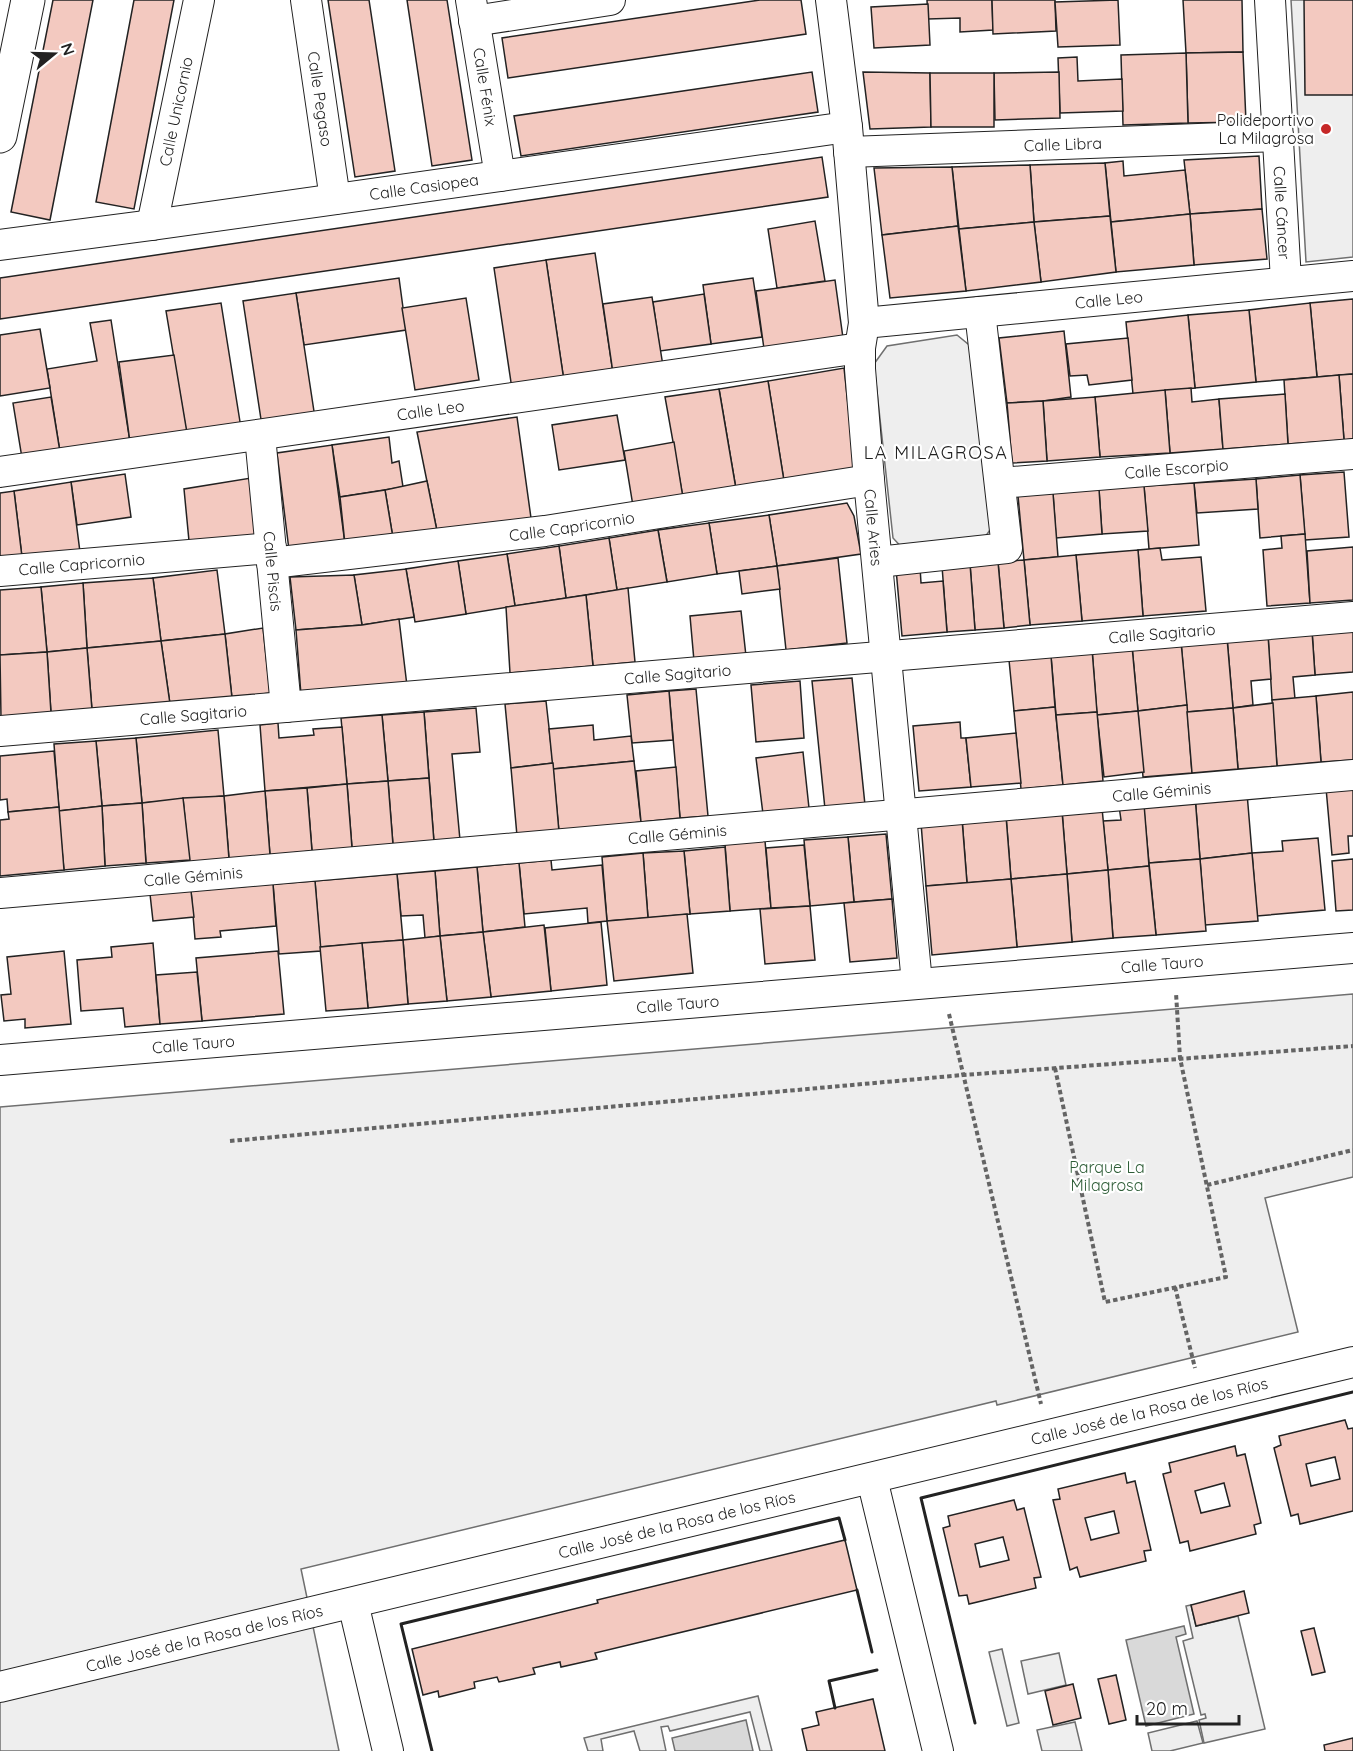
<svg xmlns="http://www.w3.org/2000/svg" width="1353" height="1751" viewBox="0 0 1353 1751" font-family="Quicksand,sans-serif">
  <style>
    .green { fill: #eee; stroke: #6f6f6f; stroke-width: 1.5 }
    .water { fill: #d9d9d9; stroke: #6f6f6f; stroke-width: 1.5 }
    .building { fill: #f3c9c0; stroke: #222; stroke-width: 1.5; fill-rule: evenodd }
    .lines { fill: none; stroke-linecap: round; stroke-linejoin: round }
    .minor-casing { stroke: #222; stroke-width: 32 }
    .tertiary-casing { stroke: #222; stroke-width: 35 }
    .path { stroke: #646464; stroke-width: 4; stroke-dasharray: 4.5 3; stroke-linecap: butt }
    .minor { stroke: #fff; stroke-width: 30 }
    .tertiary { stroke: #fff; stroke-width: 33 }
    .wall { stroke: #222; stroke-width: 3 }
    .poi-dot { fill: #c62828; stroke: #fff; stroke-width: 2 }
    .labels { text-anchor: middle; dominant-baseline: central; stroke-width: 4.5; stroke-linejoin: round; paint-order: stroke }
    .street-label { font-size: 16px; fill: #222; stroke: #fff }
    .poi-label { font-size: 16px; fill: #222; stroke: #fff; text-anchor: end }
    .park-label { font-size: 16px; fill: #2f5e38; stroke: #fff }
    .neighbourhood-label { font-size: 18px; letter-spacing: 1.5px; fill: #222; stroke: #fff }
  </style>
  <rect width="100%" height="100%" fill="#fff"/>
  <g class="green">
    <path d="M1291 0H1353V257L1306 262Z"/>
    <path d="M957 335 974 349 992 527 981 543 905 551 893 538 874 364 887 346Z"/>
    <path d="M1353 994V1177L1265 1198 1298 1332 997 1405 996 1401 301 1569 339 1751H0V1107Z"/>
    <path d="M1191 1605 1196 1626 1238 1616 1265 1729 1204 1743 1199 1720 1206 1718 1205 1714 1201 1715 1183 1641 1193 1638 1186 1606Z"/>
    <path d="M1002 1649 1019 1723 1007 1726 989 1652Z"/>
    <path d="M1059 1653 1066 1685 1028 1694 1021 1661Z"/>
    <path d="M758 1696 772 1751H760L750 1712 670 1731 668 1726 661 1727 666 1751H640L634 1731 601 1739 603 1751H588L584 1738Z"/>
    <path d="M1197 1721 1203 1743 1170 1751H1152L1148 1733Z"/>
    <path d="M1075 1722 1082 1751H1042L1037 1730Z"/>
  </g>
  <g class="water">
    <path d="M1184 1626 1186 1634 1176 1637 1194 1714 1146 1726 1126 1640Z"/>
    <path d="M746 1720 753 1751H675L672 1738Z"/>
  </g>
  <g class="building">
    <path d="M53 0H93L50 220 11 212Z"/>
    <path d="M134 0H174L134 209 96 202Z"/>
    <path d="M328 0H369L395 171 355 177Z"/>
    <path d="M407 0H447L472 160 432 166Z"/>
    <path d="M760 0H801L806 34 508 78 502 38Z"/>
    <path d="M927 0H992L993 30 960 32V18L928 19Z"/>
    <path d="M992 0H1055L1056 31 993 34Z"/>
    <path d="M1118 0 1120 45 1058 47 1055 2Z"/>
    <path d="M1183 0H1242L1243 52 1186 53Z"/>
    <path d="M1304 0H1353V95H1305Z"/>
    <path d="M928 4 930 45 874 48 871 7Z"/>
    <path d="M1243 52 1246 122 1188 123 1186 53Z"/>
    <path d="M1186 53 1188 123 1123 125 1121 55Z"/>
    <path d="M1077 57 1078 81 1122 79 1123 111 1060 113 1058 58Z"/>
    <path d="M812 72 818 112 521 156 514 116Z"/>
    <path d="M863 72 930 73 931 127 870 129Z"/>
    <path d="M1059 72 1060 118 995 120 994 73Z"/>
    <path d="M930 73H994V127H931Z"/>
    <path d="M1259 156 1262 209 1190 214 1184 160Z"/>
    <path d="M822 157 828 197 0 319V278Z"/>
    <path d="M1123 161 1124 176 1185 170 1190 214 1111 222 1105 163Z"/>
    <path d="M1105 163 1110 216 1034 222 1030 165Z"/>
    <path d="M1030 165 1034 222 959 229 952 167Z"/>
    <path d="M952 167 958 226 882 235 874 168Z"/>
    <path d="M1262 209 1267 259 1194 265 1190 214Z"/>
    <path d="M1190 214 1194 265 1116 272 1111 222Z"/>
    <path d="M1110 216 1116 272 1041 282 1034 222Z"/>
    <path d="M815 221 825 281 777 288 768 229Z"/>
    <path d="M1034 222 1041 282 966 291 959 229Z"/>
    <path d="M958 226 966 291 890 298 882 235Z"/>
    <path d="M595 253 613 373 564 381 546 260Z"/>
    <path d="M546 260 564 381 512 389 494 268Z"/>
    <path d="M399 278 406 330 304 345 296 293Z"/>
    <path d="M753 278 762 337 711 344 703 285Z"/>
    <path d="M835 280 843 338 764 349 756 291Z"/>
    <path d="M296 293 315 418 262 426 243 301Z"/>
    <path d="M704 294 711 344 660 351 653 302Z"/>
    <path d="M652 297 663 366 613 373 603 304Z"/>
    <path d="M466 298 479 380 415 390 402 308Z"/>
    <path d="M1353 299V374L1317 377 1310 303Z"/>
    <path d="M221 303 241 428 187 436 166 311Z"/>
    <path d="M1310 303 1317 377 1256 382 1249 310Z"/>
    <path d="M1249 310 1256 382 1195 388 1188 315Z"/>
    <path d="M1188 315 1195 388 1133 394 1126 322Z"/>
    <path d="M111 320 130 442 60 452 47 369 97 361 90 323Z"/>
    <path d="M40 329 50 388 0 396V335Z"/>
    <path d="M1064 331 1071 397 1043 401 1007 403 999 338Z"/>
    <path d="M1128 338 1132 380 1089 385 1087 375 1070 376 1066 344Z"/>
    <path d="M174 355 187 433 130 442 119 362Z"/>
    <path d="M844 368 855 469 784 481 768 381Z"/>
    <path d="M1353 374V439L1344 440 1339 375Z"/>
    <path d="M1339 375 1344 440 1288 444 1284 380Z"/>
    <path d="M768 381 784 481 736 489 719 389Z"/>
    <path d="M1191 388 1192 402 1219 399 1223 449 1170 453 1165 390Z"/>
    <path d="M719 389 736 489 683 498 665 397Z"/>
    <path d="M1165 390 1170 453 1100 457 1095 397Z"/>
    <path d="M1285 394 1288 444 1223 449 1219 399Z"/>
    <path d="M51 397 60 452 22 458 13 403Z"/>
    <path d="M1095 397 1100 457 1047 461 1043 401Z"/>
    <path d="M1043 401 1047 461 1012 463 1007 403Z"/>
    <path d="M617 415 625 460 559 470 552 425Z"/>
    <path d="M517 417 531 518 437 531 417 432Z"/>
    <path d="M389 437 392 463 399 461 403 487 340 497 332 445Z"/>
    <path d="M674 442 683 498 633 506 624 451Z"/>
    <path d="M332 445 345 544 289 550 277 453Z"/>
    <path d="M1344 472 1349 537 1305 540 1300 475Z"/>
    <path d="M125 474 131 517 77 525 71 482Z"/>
    <path d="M1300 475 1305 534 1260 538 1256 479Z"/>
    <path d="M251 478 258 535 189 541 184 489Z"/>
    <path d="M1256 479 1258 509 1197 513 1194 483Z"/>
    <path d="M427 481 437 531 393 538 385 490Z"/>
    <path d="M71 482 80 552 22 557 14 491Z"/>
    <path d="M1194 483 1199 545 1149 549 1144 486Z"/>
    <path d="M1144 486 1148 531 1102 534 1099 489Z"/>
    <path d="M1099 489 1102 534 1056 538 1053 493Z"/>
    <path d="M385 490 393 538 345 544 340 497Z"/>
    <path d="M14 491 22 557 0 559V493Z"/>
    <path d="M1053 493 1058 557 1024 560 1018 496Z"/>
    <path d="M847 503 854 516 861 554 777 566 769 515Z"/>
    <path d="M769 515 777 566 717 574 709 523Z"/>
    <path d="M709 523 717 574 667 582 658 530Z"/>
    <path d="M658 530 667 582 617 590 609 538Z"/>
    <path d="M1305 534 1310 603 1267 606 1263 550 1282 548 1281 536Z"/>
    <path d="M609 538 617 590 566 598 559 546Z"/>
    <path d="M559 546 566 598 515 606 507 554Z"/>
    <path d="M1353 547V600L1310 603 1307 551Z"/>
    <path d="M1160 548 1162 560 1201 557 1206 611 1143 616 1138 550Z"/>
    <path d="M1138 550 1143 616 1082 621 1076 555Z"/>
    <path d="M507 554 515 606 466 614 458 561Z"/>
    <path d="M1076 555 1082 621 1030 625 1024 560Z"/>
    <path d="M838 558 847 643 786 650 777 566Z"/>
    <path d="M1024 560 1030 625 1004 628 998 562Z"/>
    <path d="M458 561 466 614 415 622 406 569Z"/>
    <path d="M998 562 1004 628 975 630 970 564Z"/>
    <path d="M970 564 975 630 947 632 942 566Z"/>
    <path d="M777 566 780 589 742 594 739 571Z"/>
    <path d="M920 567 921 583 943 581 947 632 902 636 896 569Z"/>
    <path d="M406 569 414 617 362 625 354 575Z"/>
    <path d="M217 570 225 634 161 641 153 578Z"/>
    <path d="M354 575 362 625 296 630 290 577Z"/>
    <path d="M153 578 161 641 87 648 83 583Z"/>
    <path d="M83 583 87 648 47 652 41 587Z"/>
    <path d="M41 587 47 652 0 655V590Z"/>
    <path d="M628 588 635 662 593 666 586 595Z"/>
    <path d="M586 595 593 666 510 673 506 607Z"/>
    <path d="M741 611 746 656 694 661 690 616Z"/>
    <path d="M399 619 407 686 301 695 296 630 362 625Z"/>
    <path d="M263 628 270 693 232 698 225 634Z"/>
    <path d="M1353 629V672L1315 675 1312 631Z"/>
    <path d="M1312 631 1315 675 1293 677 1295 699 1272 700 1268 635Z"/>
    <path d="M225 634 232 698 170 704 161 641Z"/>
    <path d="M1268 635 1271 679 1251 681 1253 705 1233 708 1227 638Z"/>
    <path d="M1227 638 1233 708 1187 712 1181 642Z"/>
    <path d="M161 641 170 704 92 710 87 648Z"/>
    <path d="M1181 642 1187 705 1138 711 1132 646Z"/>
    <path d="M1132 646 1138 711 1097 715 1092 649Z"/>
    <path d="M87 648 92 710 51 713 47 652Z"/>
    <path d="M1092 649 1097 712 1056 715 1051 656Z"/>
    <path d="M47 652 51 713 1 718 0 655Z"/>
    <path d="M1051 656 1055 707 1014 711 1009 660Z"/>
    <path d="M852 678 865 805 825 809 812 681Z"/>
    <path d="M800 681 804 738 756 742 751 685Z"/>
    <path d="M696 689 708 816 680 818 669 691Z"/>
    <path d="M669 691 673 740 632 743 627 695Z"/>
    <path d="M1353 692V760L1321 762 1316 696Z"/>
    <path d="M1316 696 1321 762 1277 766 1272 700Z"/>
    <path d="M546 701 553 763 511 768 505 704Z"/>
    <path d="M1273 703 1277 766 1238 769 1233 708Z"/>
    <path d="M1187 705 1192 773 1143 777 1138 711Z"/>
    <path d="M1055 707 1063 785 1021 789 1014 711Z"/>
    <path d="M476 708 480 752 452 754 460 840 434 842 424 712Z"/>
    <path d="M1233 708 1238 769 1192 773 1187 712Z"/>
    <path d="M1138 711 1144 772 1104 777 1097 715Z"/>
    <path d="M424 712 429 778 388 781 382 715Z"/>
    <path d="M1097 712 1103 781 1063 785 1056 715Z"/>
    <path d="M382 715 388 781 347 784 341 718Z"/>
    <path d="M960 722 961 738H966L971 787 919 791 913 726Z"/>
    <path d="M278 723 279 738 314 735 313 729 342 727 347 784 265 791 260 725Z"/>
    <path d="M593 725 594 740 631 736 634 761 553 769 549 729Z"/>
    <path d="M218 730 224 796 142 803 136 738Z"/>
    <path d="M1016 733 1021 783 971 787 966 738Z"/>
    <path d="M136 738 142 803 102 806 96 741Z"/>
    <path d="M96 741 102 806 59 811 54 744Z"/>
    <path d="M54 751 59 807 8 812 7 799 0 800V756Z"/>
    <path d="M803 752 809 808 763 814 756 758Z"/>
    <path d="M634 761 641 822 559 832 553 769Z"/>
    <path d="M553 763 559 832 517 836 511 768Z"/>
    <path d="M676 767 680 818 641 822 636 771Z"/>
    <path d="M429 778 434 842 393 845 388 781Z"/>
    <path d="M388 781 393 845 352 848 347 784Z"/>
    <path d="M347 784 352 848 312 851 307 788Z"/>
    <path d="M1353 786V836H1348L1349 853 1332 855 1326 788Z"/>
    <path d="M307 788 312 851 270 855 265 791Z"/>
    <path d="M265 791 270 855 229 859 224 796Z"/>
    <path d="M1247 793 1252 853 1200 859 1195 796Z"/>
    <path d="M224 796 229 859 189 862 183 798Z"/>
    <path d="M1195 796 1200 859 1149 863 1143 801Z"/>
    <path d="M183 798 190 860 146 863 142 803Z"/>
    <path d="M142 803 146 863 105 866 102 806Z"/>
    <path d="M1144 804 1149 866 1108 870 1103 821 1121 820 1119 806Z"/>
    <path d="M102 806 105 866 64 870 58 811Z"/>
    <path d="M59 807 64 870 0 876V820L9 819 8 812Z"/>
    <path d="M1102 808 1108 870 1067 874 1062 811Z"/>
    <path d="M1062 811 1067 874 1011 879 1006 816Z"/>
    <path d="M1006 816 1011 879 967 883 962 819Z"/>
    <path d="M962 819 967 883 926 886 921 823Z"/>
    <path d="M886 834 892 899 854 902 848 837Z"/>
    <path d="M848 837 854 902 810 906 804 840Z"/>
    <path d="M1318 838 1325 910 1257 916 1252 853 1283 851 1282 841Z"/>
    <path d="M765 841 771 908 730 911 725 844Z"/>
    <path d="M804 845 810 906 771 908 766 848Z"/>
    <path d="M725 847 730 911 690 914 684 851Z"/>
    <path d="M684 851 690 914 648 918 643 853Z"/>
    <path d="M643 853 648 918 607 921 602 857Z"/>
    <path d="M1252 853 1258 921 1205 925 1200 859Z"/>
    <path d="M1200 859 1206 931 1156 935 1149 863Z"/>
    <path d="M1353 859V910L1336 911 1332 861Z"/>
    <path d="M551 860 552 870 602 865 607 921 588 923 587 908 524 914 519 863Z"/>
    <path d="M519 863 525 927 483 932 477 867Z"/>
    <path d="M1149 866 1156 935 1113 938 1108 870Z"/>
    <path d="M477 867 483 932 440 936 435 871Z"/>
    <path d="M1108 870 1113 938 1072 942 1067 874Z"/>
    <path d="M435 871 440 936 425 938 423 915 401 916 397 874Z"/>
    <path d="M397 874 403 940 320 947 315 881Z"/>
    <path d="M1067 874 1072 942 1017 947 1011 879Z"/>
    <path d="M1011 879 1017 947 932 955 926 886Z"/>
    <path d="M315 881 321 951 279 954 273 884Z"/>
    <path d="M273 884 276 926 220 931 221 937 195 939 191 891Z"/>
    <path d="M191 891 194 917 153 921 150 894Z"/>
    <path d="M892 899 897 958 850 962 844 903Z"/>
    <path d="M810 906 815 960 765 964 760 909Z"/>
    <path d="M687 914 693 973 614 981 607 921Z"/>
    <path d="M601 922 607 985 551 991 545 928Z"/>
    <path d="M544 925 551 991 491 997 483 932Z"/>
    <path d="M483 932 491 997 447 1001 440 936Z"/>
    <path d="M440 936 447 1001 408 1004 403 940Z"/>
    <path d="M403 940 408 1004 368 1008 362 943Z"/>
    <path d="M153 943 160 1024 125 1027 123 1008 81 1011 77 960 112 957 111 947Z"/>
    <path d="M362 943 368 1008 326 1011 320 947Z"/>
    <path d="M64 951 71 1024 25 1028V1019L4 1021 1 995 11 994 7 957Z"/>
    <path d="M278 951 284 1014 202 1021 196 958Z"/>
    <path d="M197 972 202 1021 160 1024 156 975Z"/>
    <path d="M1345 1420 1348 1429 1353 1428V1511L1300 1524 1298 1514 1291 1516 1274 1448 1281 1445 1279 1436ZM1335 1457 1340 1479 1311 1486 1306 1464Z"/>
    <path d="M1235 1446 1237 1456 1245 1454 1261 1523 1254 1525 1256 1534 1190 1551 1188 1541 1180 1543 1163 1474 1171 1472 1169 1463ZM1224 1483 1230 1506 1201 1513 1195 1491Z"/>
    <path d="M1125 1473 1127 1483 1135 1481 1151 1550 1144 1551 1146 1561 1080 1577 1077 1567 1070 1570 1053 1500 1060 1499 1058 1489ZM1114 1511 1119 1533 1091 1540 1085 1518Z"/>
    <path d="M1014 1500 1017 1510 1024 1508 1041 1577 1034 1578 1036 1588 969 1604 967 1595 959 1596 943 1528 950 1526 948 1516ZM1003 1537 1009 1560 980 1567 975 1544Z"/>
    <path d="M845 1540 857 1590 595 1653 597 1659 561 1667 560 1662 533 1668 535 1674 499 1682 497 1677 474 1682 475 1688 439 1697 438 1691 423 1695 412 1649 598 1603 597 1600Z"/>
    <path d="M1244 1591 1249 1613 1196 1626 1191 1605Z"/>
    <path d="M1314 1628 1325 1672 1312 1675 1301 1631Z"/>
    <path d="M1116 1675 1126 1720 1109 1724 1098 1679Z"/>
    <path d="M1073 1684 1081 1718 1053 1725 1045 1691Z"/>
    <path d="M873 1699 885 1751H807L802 1729 819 1725 816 1712Z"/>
    <path d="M1353 1738V1751H1325L1324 1745Z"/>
  </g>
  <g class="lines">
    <g class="minor-casing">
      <g id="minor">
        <path id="s1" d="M306 0 335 199"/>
        <path id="s2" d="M471 0 500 176"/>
        <path id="s3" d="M831 0 847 127 864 323 860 348V369L869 480 917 983"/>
        <path id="s4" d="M1270 0 1286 281"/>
        <path d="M474 21 610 0"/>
        <path id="s5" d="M849 152 1278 136"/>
        <path id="s6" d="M152 225 199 0"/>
        <path id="s7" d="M0 245 152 225 847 127"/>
        <path id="s8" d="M864 323 1353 276"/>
        <path id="s9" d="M260 436 286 707"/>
        <path id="s10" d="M0 472 860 348"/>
        <path id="s11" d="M1000 483 1353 454"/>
        <path d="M878 562 1007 548 980 312"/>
        <path id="s12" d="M272 563 545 531 869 480"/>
        <path id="s13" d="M0 571 271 548"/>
        <path id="s14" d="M0 731 1353 617"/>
        <path id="s15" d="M0 893 1353 775"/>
        <path id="s16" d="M0 1060 1353 948"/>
        <path d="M872 1479 938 1751"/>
        <path d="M353 1603 388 1751"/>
        <path id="s17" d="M0 1687 1353 1362"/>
      </g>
    </g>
    <g class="tertiary-casing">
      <path id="tertiary" d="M0 136 28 0"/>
    </g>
    <g class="path">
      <path d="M949 1014 1041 1404"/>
      <path d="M1055 1068 1105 1302 1226 1277 1180 1058 1176 993"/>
      <path d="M230 1141 963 1075 1353 1046"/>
      <path d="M1207 1185 1353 1150"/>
      <path d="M1175 1287 1195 1368"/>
    </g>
    <use href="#minor" class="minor"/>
    <use href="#tertiary" class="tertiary"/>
    <g class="wall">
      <path d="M857 1590 872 1652"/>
      <path d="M835 1708 829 1681 877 1670"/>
      <path d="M975 1723 921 1498 1353 1392"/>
      <path d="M432 1751 401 1624 839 1518 845 1540"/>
    </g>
  </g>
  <circle class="poi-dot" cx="1326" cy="129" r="6"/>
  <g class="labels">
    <g class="street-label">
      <text stroke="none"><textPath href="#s2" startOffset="88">Calle Fénix</textPath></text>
      <text stroke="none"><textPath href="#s1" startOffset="100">Calle Pegaso</textPath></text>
      <text stroke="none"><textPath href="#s6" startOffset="116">Calle Unicornio</textPath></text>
      <text stroke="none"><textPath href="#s5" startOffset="214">Calle Libra</textPath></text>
      <text stroke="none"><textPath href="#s7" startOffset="428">Calle Casiopea</textPath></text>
      <text stroke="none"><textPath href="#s4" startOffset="213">Calle Cáncer</textPath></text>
      <text stroke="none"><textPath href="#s8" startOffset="246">Calle Leo</textPath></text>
      <text stroke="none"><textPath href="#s10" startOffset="435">Calle Leo</textPath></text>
      <text stroke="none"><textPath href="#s11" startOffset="177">Calle Escorpio</textPath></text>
      <text stroke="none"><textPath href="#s12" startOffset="302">Calle Capricornio</textPath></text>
      <text stroke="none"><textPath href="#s3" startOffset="530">Calle Aries</textPath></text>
      <text stroke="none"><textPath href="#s13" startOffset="82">Calle Capricornio</textPath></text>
      <text stroke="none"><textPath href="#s9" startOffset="136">Calle Piscis</textPath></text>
      <text stroke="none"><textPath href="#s14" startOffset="1166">Calle Sagitario</textPath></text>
      <text stroke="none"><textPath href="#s14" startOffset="680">Calle Sagitario</textPath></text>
      <text stroke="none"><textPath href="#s14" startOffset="194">Calle Sagitario</textPath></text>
      <text stroke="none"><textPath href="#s15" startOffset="1166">Calle Géminis</textPath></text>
      <text stroke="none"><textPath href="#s15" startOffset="680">Calle Géminis</textPath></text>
      <text stroke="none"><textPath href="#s15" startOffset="194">Calle Géminis</textPath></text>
      <text stroke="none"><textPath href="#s16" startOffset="1166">Calle Tauro</textPath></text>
      <text stroke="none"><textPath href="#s16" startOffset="680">Calle Tauro</textPath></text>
      <text stroke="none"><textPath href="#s16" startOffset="194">Calle Tauro</textPath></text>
      <text stroke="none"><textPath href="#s17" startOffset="1182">Calle José de la Rosa de los Ríos</textPath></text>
      <text stroke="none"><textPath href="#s17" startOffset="696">Calle José de la Rosa de los Ríos</textPath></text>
      <text stroke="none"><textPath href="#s17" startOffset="210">Calle José de la Rosa de los Ríos</textPath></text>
    </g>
    <g class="poi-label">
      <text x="1314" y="120">Polideportivo<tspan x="1314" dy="18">La Milagrosa</tspan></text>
    </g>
    <g class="park-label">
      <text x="1107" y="1167">Parque La<tspan x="1107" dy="18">Milagrosa</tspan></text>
    </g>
    <g class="neighbourhood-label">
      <text x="936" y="452">LA MILAGROSA</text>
    </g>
  </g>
  <g transform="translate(54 54) rotate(71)" stroke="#ffffff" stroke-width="4.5" paint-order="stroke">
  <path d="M0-4.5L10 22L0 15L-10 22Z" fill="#222222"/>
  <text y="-9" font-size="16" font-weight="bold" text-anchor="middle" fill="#222222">N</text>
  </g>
  <path d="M1137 1715v9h102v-9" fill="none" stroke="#222222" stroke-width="3"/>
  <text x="1146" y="1715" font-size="18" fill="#222222" stroke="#ffffff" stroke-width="4.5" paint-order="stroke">20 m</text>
</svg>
